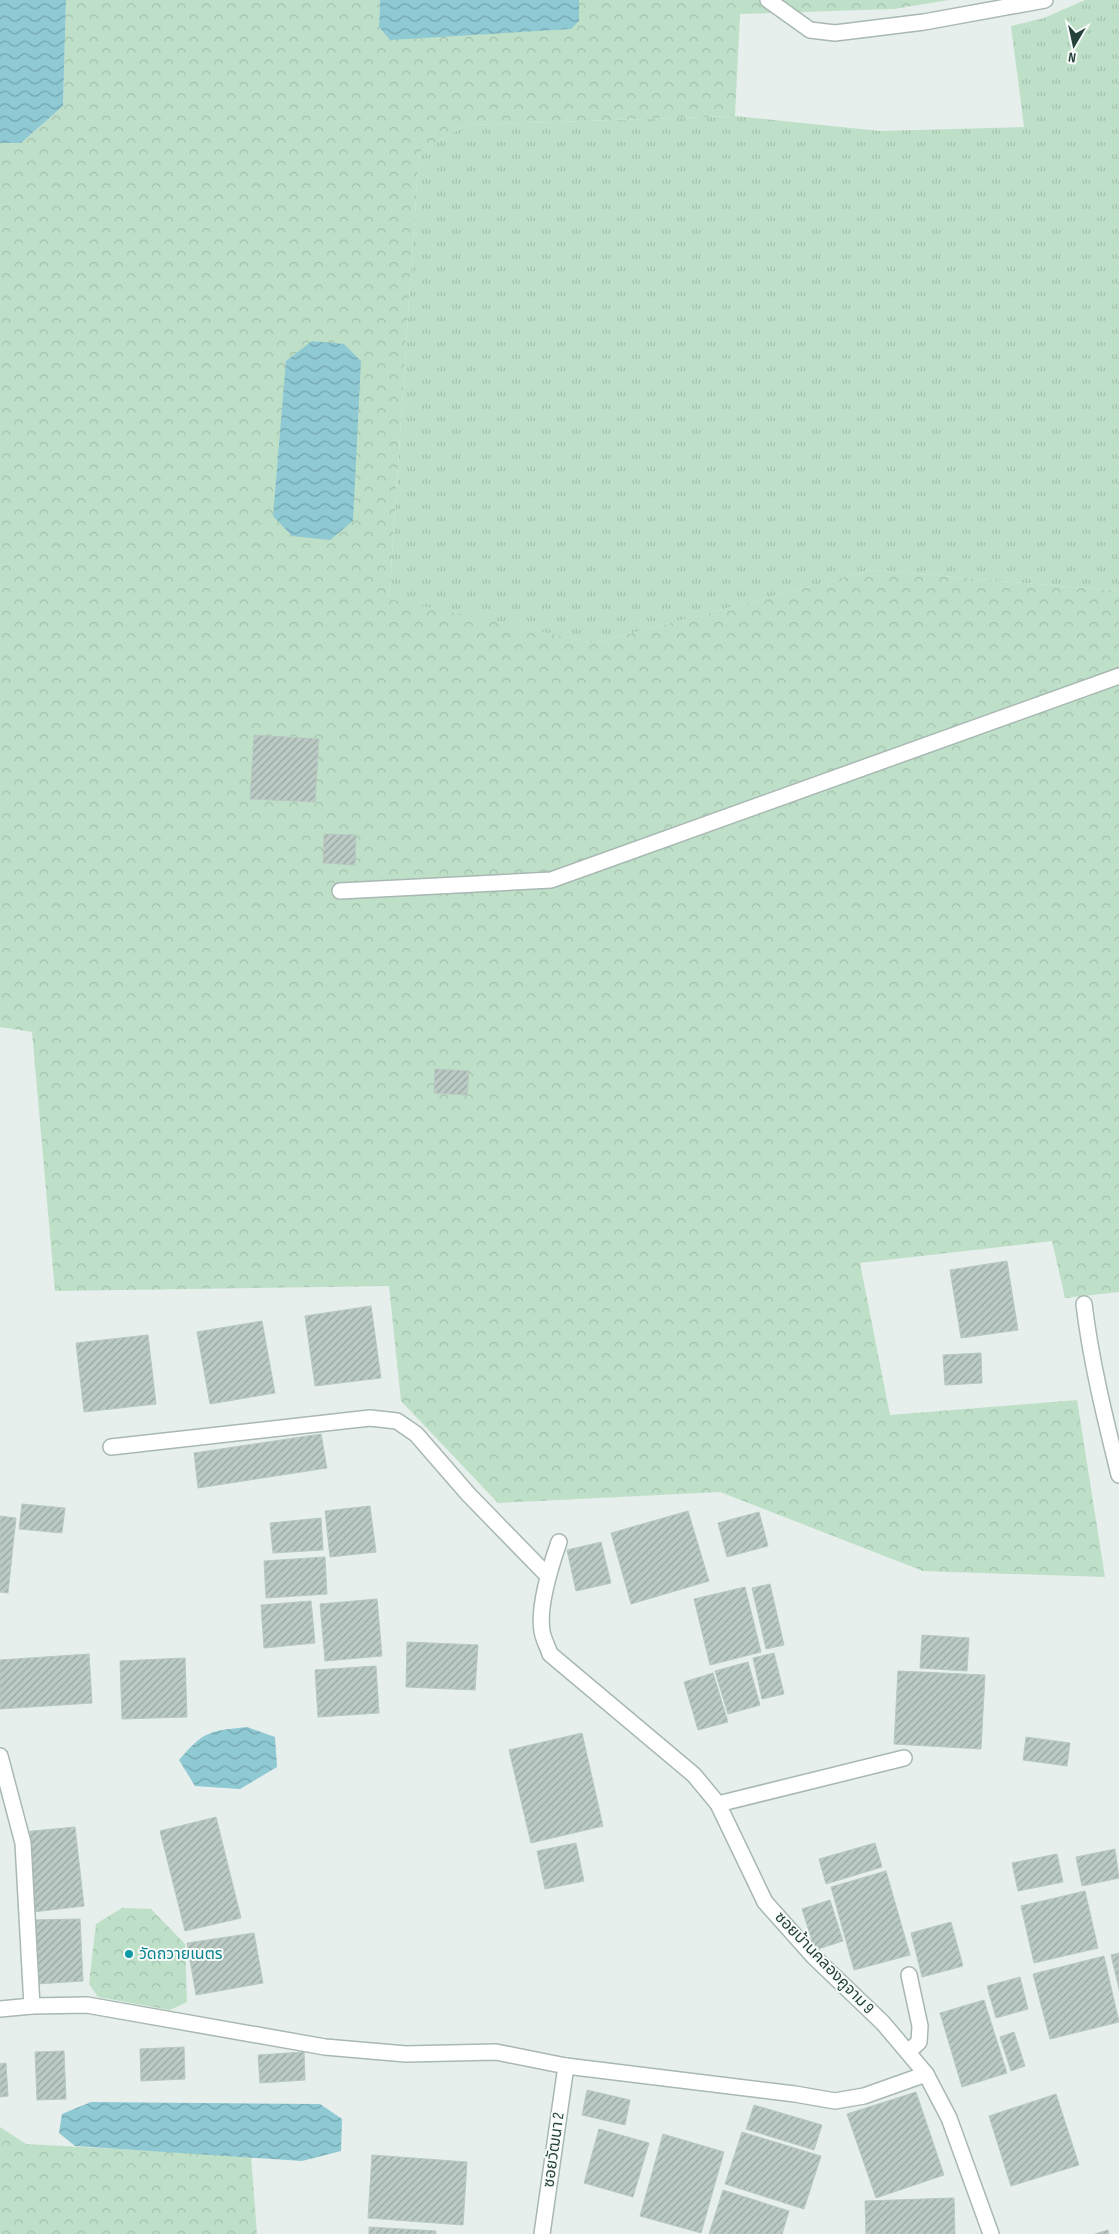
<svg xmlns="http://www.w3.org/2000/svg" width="1119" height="2234" viewBox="0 0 1119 2234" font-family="'Sofia Sans Condensed','Noto Sans Thai',sans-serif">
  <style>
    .grass { fill: url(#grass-tufts) }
    .forest { fill: url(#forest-crowns) }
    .water { fill: url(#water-waves) }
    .building { fill: url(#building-hatch); stroke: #b8c9c2 }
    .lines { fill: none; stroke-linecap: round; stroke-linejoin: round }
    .service-casing { stroke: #a8b8b2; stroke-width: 18 }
    .minor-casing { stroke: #a8b8b2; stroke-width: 18 }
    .service { stroke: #fff; stroke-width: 15 }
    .minor { stroke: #fff; stroke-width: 15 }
    .culture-dot { fill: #0f9aa8; stroke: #f7fbf9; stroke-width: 2 }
    .labels { text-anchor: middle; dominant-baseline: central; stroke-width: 4; stroke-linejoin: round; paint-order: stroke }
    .culture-label { font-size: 16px; fill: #0d838f; stroke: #f7fbf9; text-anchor: start }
    .street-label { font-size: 16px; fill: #24423a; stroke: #f7fbf9 }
  </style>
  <defs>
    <pattern id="grass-tufts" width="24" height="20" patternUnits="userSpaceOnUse" patternTransform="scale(1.25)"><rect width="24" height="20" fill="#bfe0c8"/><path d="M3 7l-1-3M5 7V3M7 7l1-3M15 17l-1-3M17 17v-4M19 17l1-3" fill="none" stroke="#a4c1ad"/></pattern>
    <pattern id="forest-crowns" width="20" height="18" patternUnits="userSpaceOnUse" patternTransform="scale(1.25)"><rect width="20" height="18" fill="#bfe0c8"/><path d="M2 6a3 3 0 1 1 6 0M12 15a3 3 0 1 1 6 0" fill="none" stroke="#a4c1ad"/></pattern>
    <pattern id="water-waves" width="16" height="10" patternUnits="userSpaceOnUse" patternTransform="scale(1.25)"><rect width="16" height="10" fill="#8ec9d4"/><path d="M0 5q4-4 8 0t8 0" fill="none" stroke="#74a5ad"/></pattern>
    <pattern id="building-hatch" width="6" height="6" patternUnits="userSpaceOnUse" patternTransform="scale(1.25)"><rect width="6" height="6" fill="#bbcac4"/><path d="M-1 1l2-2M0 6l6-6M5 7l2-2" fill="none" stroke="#98a6a0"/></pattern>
  </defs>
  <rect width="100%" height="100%" fill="#e6efeb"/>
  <path class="grass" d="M1085 0H1119V591L872 570 595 643 389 600 419 152 466 125 735 116 880 131 1024 127 1011 26 1044 18Z"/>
  <g class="forest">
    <path d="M66 0H380L379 27 579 21V0H949L894 9 740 14 735 116 466 125 419 152 389 599 595 643 872 570 1119 591V1292L1065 1298 1052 1241 860 1263 890 1415 1077 1400 1105 1577 923 1571 720 1492 498 1503 401 1401 389 1286 55 1291 32 1032 0 1027V143H21L63 106Z"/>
    <path d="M122 1908 151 1909 185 1944 187 2002 170 2010 98 1997 89 1984 96 1924Z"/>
    <path d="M0 2127 26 2144 251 2156 257 2234H0Z"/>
  </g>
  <g class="water">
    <path d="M0 0H66L63 106 21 143H0Z"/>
    <path d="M380 0H579V21L571 29 390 40 379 27Z"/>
    <path d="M312 341 344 344 361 361 353 521 330 540 292 536 273 516 286 361Z"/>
    <path d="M247 1727 275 1737 277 1767 240 1789 195 1786 179 1760C204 1731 209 1731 247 1727Z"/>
    <path d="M91 2102 320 2104 342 2119 341 2151 302 2161 75 2146 59 2133 62 2114Z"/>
  </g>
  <g class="building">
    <path d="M254 735 319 739 315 802 250 799Z"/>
    <path d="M324 834 356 835 355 865 323 863Z"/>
    <path d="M435 1069 469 1071 467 1095 434 1093Z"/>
    <path d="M1007 1261 1018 1330 961 1338 950 1270Z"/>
    <path d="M371 1306 381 1378 315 1386 305 1316Z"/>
    <path d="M262 1321 275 1393 210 1404 197 1332Z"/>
    <path d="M148 1335 156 1404 84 1412 76 1343Z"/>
    <path d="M981 1353 982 1383 945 1385 943 1355Z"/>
    <path d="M321 1434 327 1468 198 1488 194 1453Z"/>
    <path d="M22 1504 65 1508 62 1533 19 1529Z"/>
    <path d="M370 1506 376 1552 330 1557 325 1511Z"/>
    <path d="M688 1511 709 1581 631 1604 611 1533Z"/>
    <path d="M759 1512 768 1546 727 1557 718 1523Z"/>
    <path d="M0 1516 16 1518 8 1593 0 1592Z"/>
    <path d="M321 1518 323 1550 273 1553 270 1523Z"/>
    <path d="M601 1542 611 1583 576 1591 567 1550Z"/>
    <path d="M325 1557 327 1594 266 1598 264 1561Z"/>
    <path d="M770 1584 784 1645 766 1649 752 1588Z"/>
    <path d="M745 1587 761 1652 710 1665 694 1599Z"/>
    <path d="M377 1599 382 1656 325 1661 320 1604Z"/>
    <path d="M311 1601 315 1643 264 1648 261 1605Z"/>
    <path d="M922 1635 969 1638 967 1671 920 1668Z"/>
    <path d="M407 1642 478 1645 475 1690 406 1687Z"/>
    <path d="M774 1653 784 1694 762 1699 753 1658Z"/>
    <path d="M89 1654 92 1703 0 1709V1660Z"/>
    <path d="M185 1658 187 1717 122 1719 120 1661Z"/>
    <path d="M748 1662 760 1705 728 1714 715 1671Z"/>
    <path d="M376 1666 379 1713 318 1717 315 1670Z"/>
    <path d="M898 1671 985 1675 981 1749 894 1744Z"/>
    <path d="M713 1673 728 1722 698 1730 684 1682Z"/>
    <path d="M582 1733 603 1826 531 1843 509 1750Z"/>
    <path d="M1026 1737 1070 1743 1067 1766 1023 1760Z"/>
    <path d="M216 1817 241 1918 185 1931 160 1831Z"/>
    <path d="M75 1827 84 1906 33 1912 23 1832Z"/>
    <path d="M576 1843 584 1881 545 1889 537 1851Z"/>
    <path d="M875 1843 882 1867 826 1884 819 1859Z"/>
    <path d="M1115 1849 1119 1878 1082 1886 1076 1857Z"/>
    <path d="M1057 1854 1063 1882 1018 1891 1012 1863Z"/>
    <path d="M886 1871 910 1955 854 1970 831 1887Z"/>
    <path d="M1085 1891 1098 1948 1034 1963 1021 1906Z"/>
    <path d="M830 1900 843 1941 815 1950 802 1909Z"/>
    <path d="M80 1919 83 1981 36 1984 33 1920Z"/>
    <path d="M951 1922 963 1966 922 1977 911 1933Z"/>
    <path d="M254 1933 263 1983 196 1995 187 1943Z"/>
    <path d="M1119 1953V1989L1111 1955Z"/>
    <path d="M1104 1956 1119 2022 1050 2039 1033 1974Z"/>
    <path d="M1020 1977 1028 2009 996 2018 987 1986Z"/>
    <path d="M984 2000 1007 2073 962 2087 940 2013Z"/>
    <path d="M1014 2032 1025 2066 1011 2071 1000 2037Z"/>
    <path d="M184 2047 185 2079 141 2081 140 2049Z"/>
    <path d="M64 2051 66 2099 37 2100 35 2052Z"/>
    <path d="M304 2052 305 2080 260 2083 258 2055Z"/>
    <path d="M6 2063 8 2096 0 2097V2064Z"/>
    <path d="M587 2090 630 2100 625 2125 582 2115Z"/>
    <path d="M916 2092 944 2175 876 2198 847 2114Z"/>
    <path d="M1056 2094 1079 2165 1011 2186 989 2116Z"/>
    <path d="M754 2105 822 2125 814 2150 746 2129Z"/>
    <path d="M599 2129 649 2143 633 2197 584 2183Z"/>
    <path d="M742 2132 821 2156 804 2209 725 2184Z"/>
    <path d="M663 2134 724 2152 701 2233 640 2216Z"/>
    <path d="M372 2155 467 2162 463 2225 368 2218Z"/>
    <path d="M723 2190 789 2211 782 2234H709Z"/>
    <path d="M954 2198 955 2234H866L865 2201Z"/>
    <path d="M369 2227 436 2231V2234H369Z"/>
    <path d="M1108 2230 1109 2234H1095Z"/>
  </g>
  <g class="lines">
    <g class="service-casing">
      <g id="service">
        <path d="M768 0 810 30 835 33 924 22 1045 0"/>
        <path d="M340 891 551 880 1119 676"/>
        <path d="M111 1447 370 1418 397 1421 416 1434 469 1495 547 1575"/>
        <path d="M0 1756 23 1843 32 2006 0 2009"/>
        <path d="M718 1804 904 1758"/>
        <path d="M908 2052 919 2042 920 2026 909 1975"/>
      </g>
    </g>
    <g class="minor-casing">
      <g id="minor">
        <path d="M1084 1304C1091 1362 1105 1418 1119 1475"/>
        <path d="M559 1542C551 1565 538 1607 542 1631 543 1639 548 1647 550 1654L694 1775 718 1804 765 1902 814 1957 883 2023 926 2074 949 2118 991 2234"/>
        <path d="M32 2006 87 2005 325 2047 406 2054 496 2052 566 2066 795 2094 835 2101 864 2096 926 2074"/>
        <path d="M542 2234 566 2066"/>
      </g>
    </g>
    <use href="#service" class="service"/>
    <use href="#minor" class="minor"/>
  </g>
  <circle class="culture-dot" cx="129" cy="1954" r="5"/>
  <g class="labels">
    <g class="culture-label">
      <text x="139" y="1954">วัดถวายเนตร</text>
    </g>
    <g class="street-label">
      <text transform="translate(824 1963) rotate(46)">ซอยบ้านคลองคูจาม 9</text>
      <text transform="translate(554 2150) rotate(-82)">ซอยวัฒนา 2</text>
    </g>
  </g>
  <g transform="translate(1074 45) rotate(189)" stroke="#f7fbf9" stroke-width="4" paint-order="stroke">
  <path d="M0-4L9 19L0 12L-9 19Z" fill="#24423a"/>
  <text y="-8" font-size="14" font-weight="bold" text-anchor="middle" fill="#24423a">N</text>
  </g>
</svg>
